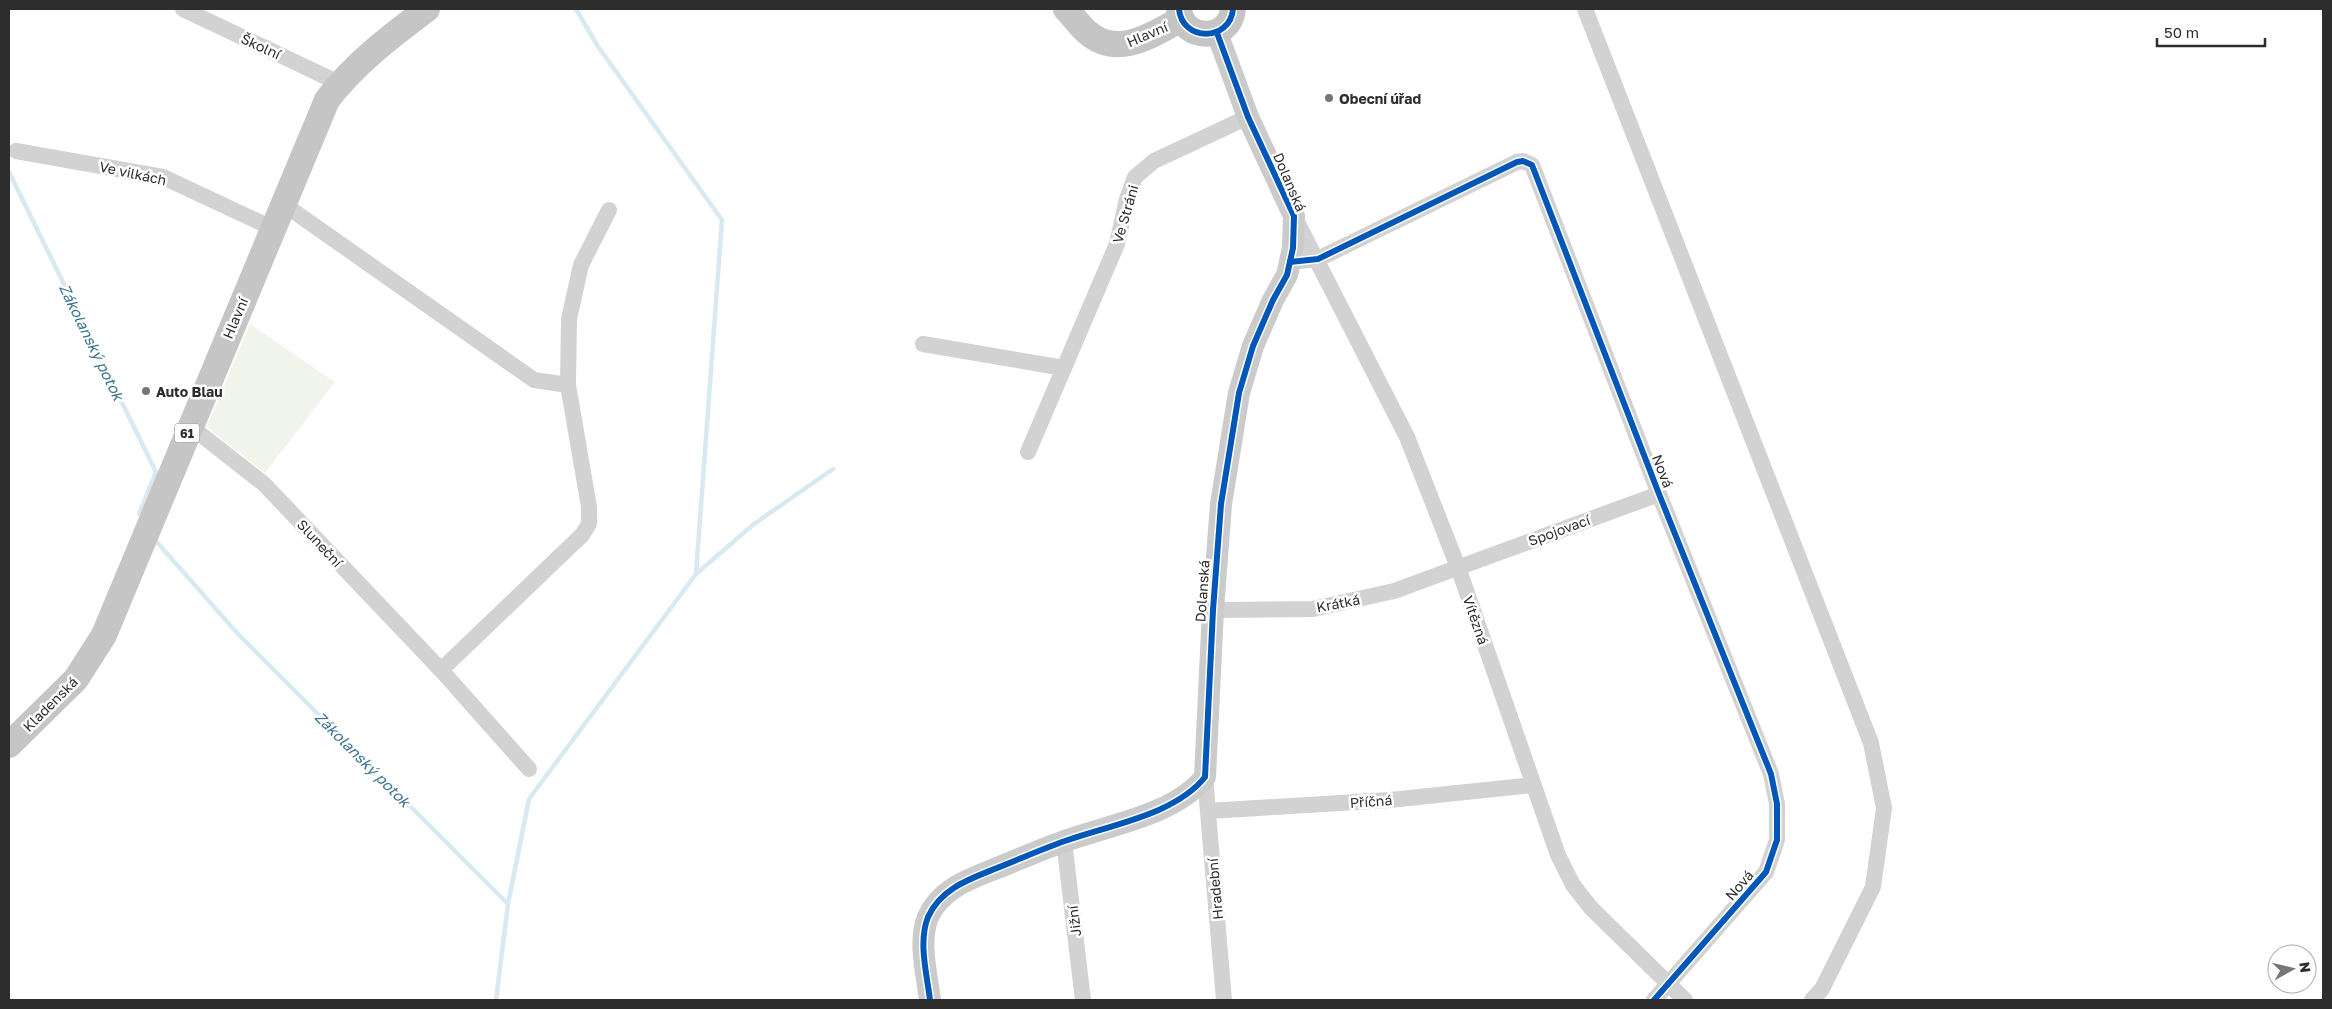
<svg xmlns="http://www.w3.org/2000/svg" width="2332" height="1009" viewBox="0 0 2332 1009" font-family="'Golos Text',sans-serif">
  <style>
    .green { fill: #f1f4eb }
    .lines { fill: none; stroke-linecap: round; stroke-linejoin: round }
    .stream { stroke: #d8e9f1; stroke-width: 4.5 }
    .street { stroke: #d2d2d2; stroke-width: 16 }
    .secondary { stroke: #cbcbcb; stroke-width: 22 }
    .primary { stroke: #c5c5c5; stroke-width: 26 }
    .cycleway-casing { stroke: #fff; stroke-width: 9 }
    .cycleway { stroke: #0057b8; stroke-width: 6 }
    .poi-dot { fill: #767676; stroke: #fff; stroke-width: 2 }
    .labels { text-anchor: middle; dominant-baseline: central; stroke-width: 5; stroke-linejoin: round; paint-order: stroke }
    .shield { fill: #fff; stroke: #6c6c6c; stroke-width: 1 }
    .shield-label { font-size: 12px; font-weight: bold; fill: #2d2d2d }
    .street-label { font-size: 14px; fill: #2d2d2d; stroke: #fff }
    .poi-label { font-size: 14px; font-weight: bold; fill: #2d2d2d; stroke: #fff; text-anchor: start }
    .water-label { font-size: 15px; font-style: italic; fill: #3b758f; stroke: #fff }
  </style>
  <rect width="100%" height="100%" fill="#fff"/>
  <path class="green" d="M250 324 335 382 265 473 207 427Z"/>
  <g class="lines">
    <g class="stream">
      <path d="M9 172 156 472 139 514"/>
      <path d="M155 540 238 634 508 904 496 1000"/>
      <path d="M696 574 754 524 833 469"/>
      <path d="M508 904 529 799 696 574 722 220 597 45 576 9"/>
    </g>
    <g class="street">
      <path d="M183 9 339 83"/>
      <path d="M1585 9 1871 743 1884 808 1873 887 1822 989 1812 1000"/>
      <path d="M16 151 163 177 272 228"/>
      <path d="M282 203 534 380 568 385"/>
      <path d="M1294 216 1407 437 1458 567 1558 855 1573 885 1591 908 1685 1000"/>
      <path d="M1290 262 1318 259 1517 162 1523 161 1532 165 1659 494 1771 774 1777 804V840L1766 872 1654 1000"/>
      <path d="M923 344 1064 368"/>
      <path d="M190 426 264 484 441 670 529 769"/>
      <path d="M1028 452 1117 244 1127 199 1135 177 1154 161 1248 117"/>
      <path d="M1213 610 1313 609 1394 591 1659 494"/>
      <path d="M441 670 582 535 589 524V507L568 385 569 319 581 265 609 210"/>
      <path d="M1205 777 1224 1000"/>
      <path d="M1208 811 1390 800 1533 785"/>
      <path d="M1064 841 1083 1000"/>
    </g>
    <path class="secondary" d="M930 1000C927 975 918 942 928 917 941 888 970 879 997 868 1020 859 1042 849 1065 841 1109 825 1175 815 1205 777L1213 610 1221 504 1239 393 1253 346 1273 300 1287 275 1293 248 1294 216 1248 117 1217 33"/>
    <g class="primary">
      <path d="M1066 9C1073 16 1079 25 1087 32 1117 59 1152 35 1181 19"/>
      <path d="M1179 9C1182 42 1230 42 1233 9"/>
      <path d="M9 745 76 679 104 635 327 100C354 64 391 36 427 9"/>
    </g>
    <g class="cycleway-casing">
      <g id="cycleway">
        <path d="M1179 9C1182 42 1230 42 1233 9"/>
        <path d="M1290 262 1318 259 1517 162 1523 161 1532 165 1659 494 1771 774 1777 804V840L1766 872 1654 1000"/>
        <path d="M930 1000C927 975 918 942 928 917 941 888 970 879 997 868 1020 859 1042 849 1065 841 1109 825 1175 815 1205 777L1213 610 1221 504 1239 393 1253 346 1273 300 1287 275 1293 248 1294 216 1248 117 1217 33"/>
      </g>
    </g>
    <use href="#cycleway" class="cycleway"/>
  </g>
  <g class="poi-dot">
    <circle cx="1329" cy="98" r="5"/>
    <circle cx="146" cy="391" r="5"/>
  </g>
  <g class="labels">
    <rect class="shield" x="174.5" y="423.5" width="25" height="19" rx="4"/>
    <g class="shield-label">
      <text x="187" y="433">61</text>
    </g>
    <g class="street-label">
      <text transform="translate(1147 34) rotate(-23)">Hlavní</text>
      <text transform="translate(261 46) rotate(25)">Školní</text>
      <text transform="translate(133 173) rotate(12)">Ve vilkách</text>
      <text transform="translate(1290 182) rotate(67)">Dolanská</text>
      <text transform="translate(1125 214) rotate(-74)">Ve Stráni</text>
      <text transform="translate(235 318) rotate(-67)">Hlavní</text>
      <text transform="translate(1663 471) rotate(69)">Nová</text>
      <text transform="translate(1559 530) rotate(-20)">Spojovací</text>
      <text transform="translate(320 543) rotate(47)">Sluneční</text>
      <text transform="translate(1202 591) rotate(-86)">Dolanská</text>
      <text transform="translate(1338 603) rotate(-11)">Krátká</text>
      <text transform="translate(1476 620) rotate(71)">Vítězná</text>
      <text transform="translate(50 704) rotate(-45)">Kladenská</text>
      <text transform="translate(1371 801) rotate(-4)">Příčná</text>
      <text transform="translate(1739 885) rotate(-49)">Nová</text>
      <text transform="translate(1215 889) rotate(-95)">Hradební</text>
      <text transform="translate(1074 921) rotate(-97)">Jižní</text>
    </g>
    <g class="poi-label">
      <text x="1339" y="98">Obecní úřad</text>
      <text x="156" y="391">Auto Blau</text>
    </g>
    <g class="water-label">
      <text transform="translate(92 342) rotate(64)">Zákolanský potok</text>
      <text transform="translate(363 759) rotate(45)">Zákolanský potok</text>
    </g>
  </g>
  <rect width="2332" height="1009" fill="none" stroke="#2d2d2d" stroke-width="20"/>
  <g transform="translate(2292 969) rotate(82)"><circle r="24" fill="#ffffff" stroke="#ababab"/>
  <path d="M0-4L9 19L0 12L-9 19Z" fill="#767676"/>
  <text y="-8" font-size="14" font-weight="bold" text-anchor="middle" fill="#2d2d2d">N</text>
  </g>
  <path d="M2157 38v8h108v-8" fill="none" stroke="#2d2d2d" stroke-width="2.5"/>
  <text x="2164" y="38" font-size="15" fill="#2d2d2d" stroke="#ffffff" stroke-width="4" paint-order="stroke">50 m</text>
</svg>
